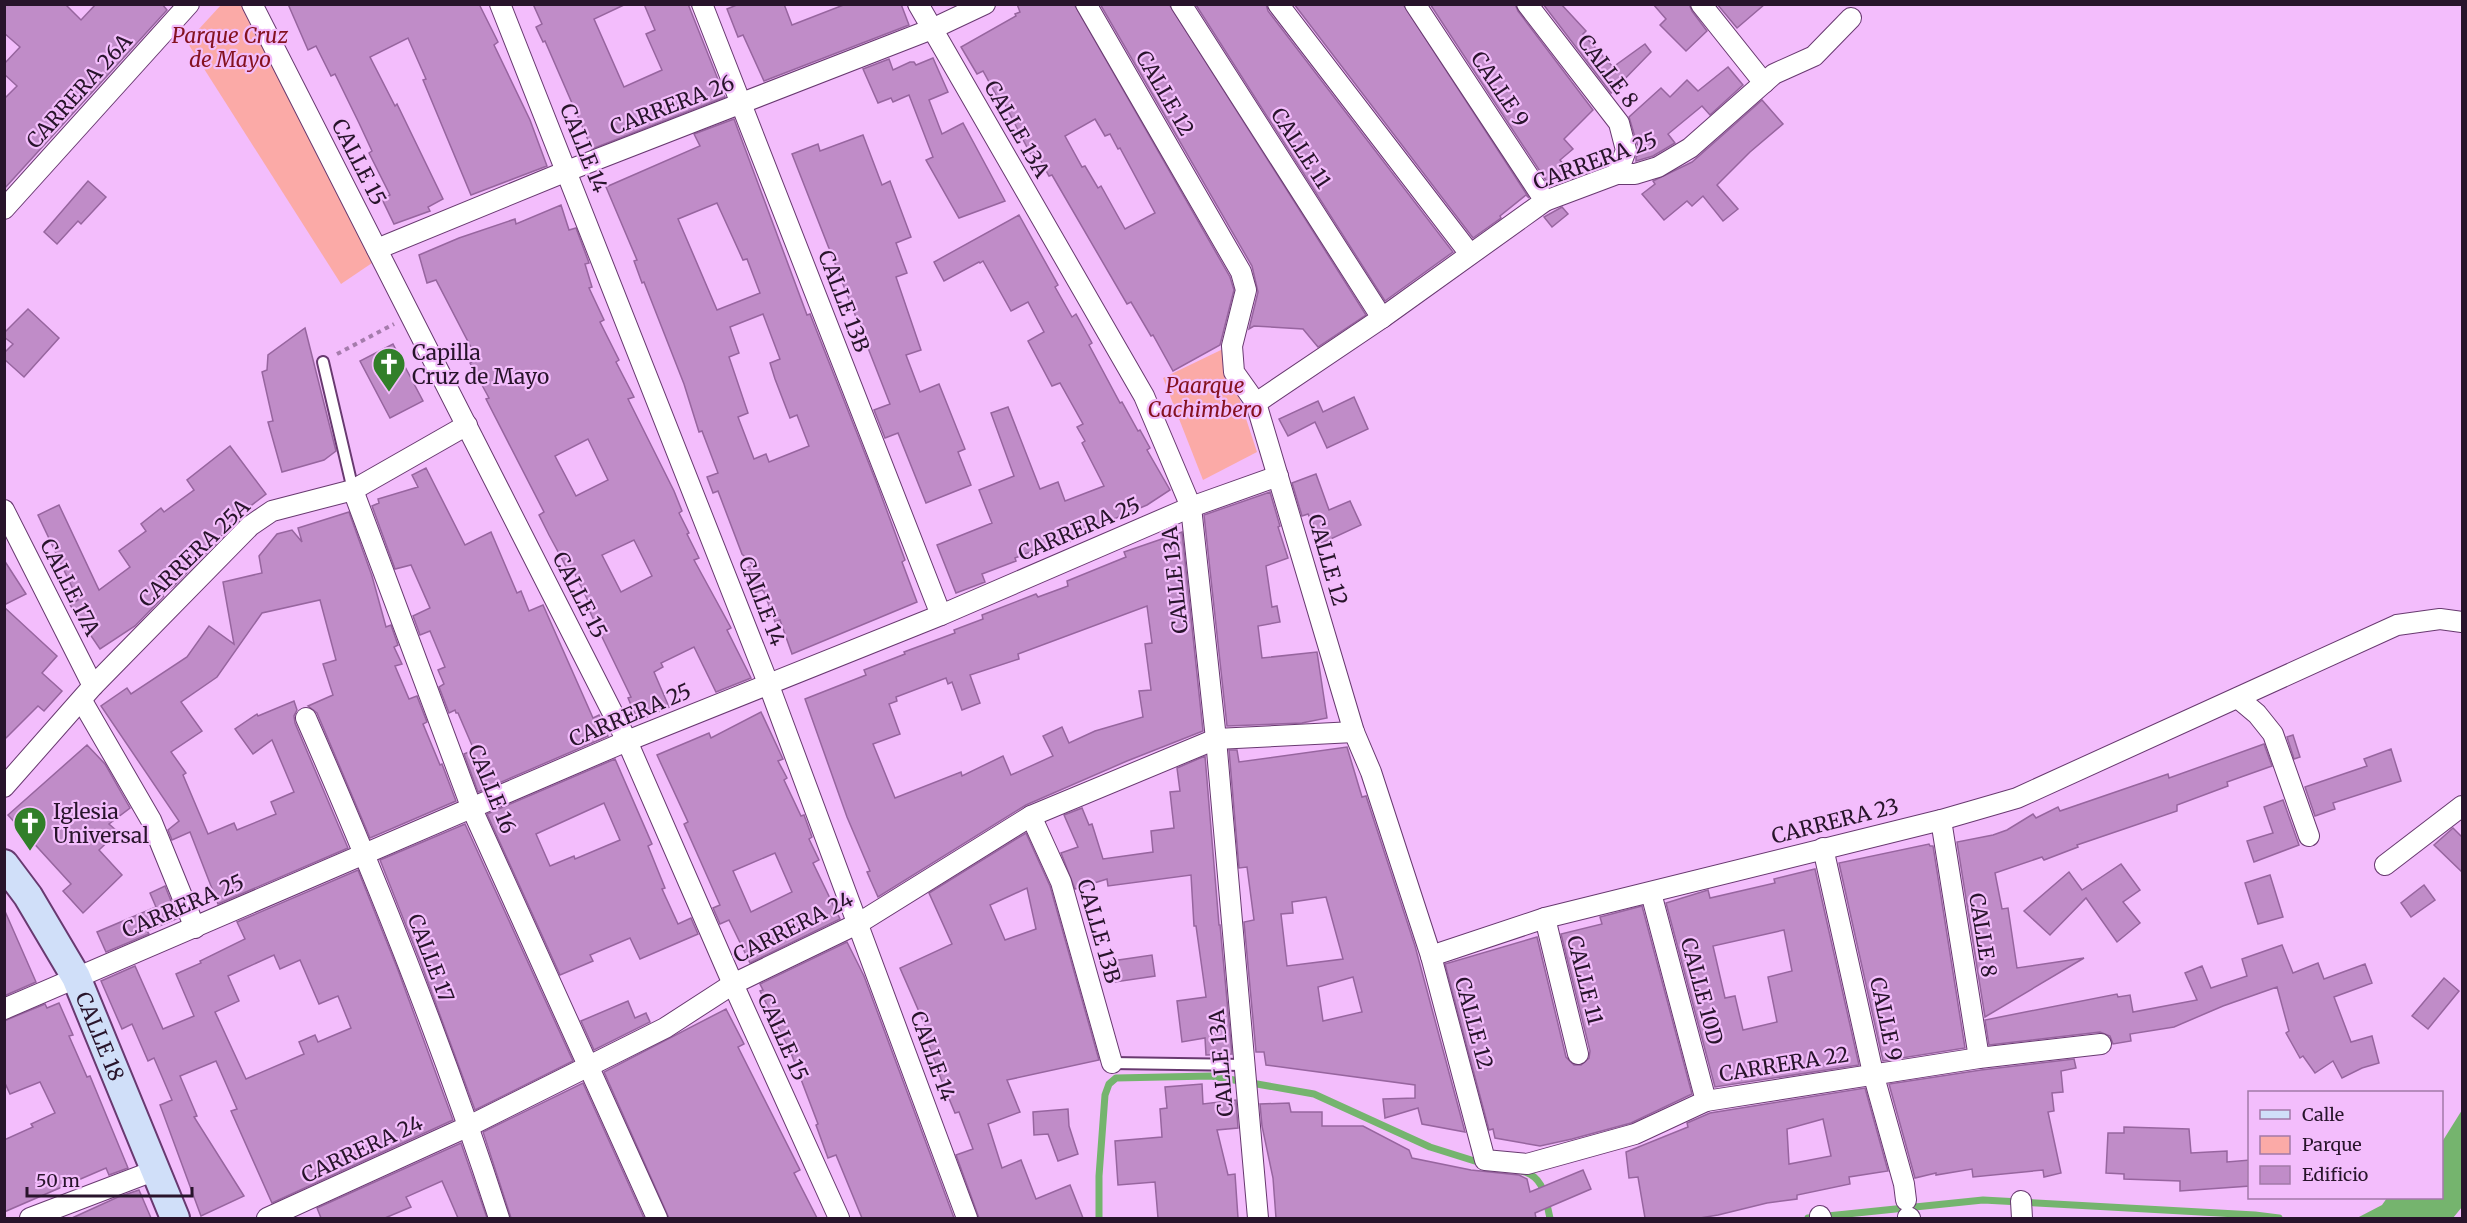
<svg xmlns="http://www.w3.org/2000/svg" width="2467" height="1223" viewBox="0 0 2467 1223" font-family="Merriweather,serif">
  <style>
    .green { fill: #fbaaa7 }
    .water { fill: #75b46e }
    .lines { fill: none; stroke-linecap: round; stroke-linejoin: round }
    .stream { stroke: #75b46e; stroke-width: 7 }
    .building { fill: #c08cc8; stroke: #97659f; stroke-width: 1.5; fill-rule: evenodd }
    .lane-casing { stroke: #683970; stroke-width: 14 }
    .street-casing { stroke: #683970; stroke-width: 22 }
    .secondary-casing { stroke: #683970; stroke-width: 32 }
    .path { stroke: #a57cac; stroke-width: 4; stroke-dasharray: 4.5 4.5; stroke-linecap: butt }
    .lane { stroke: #fff; stroke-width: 10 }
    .street { stroke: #fff; stroke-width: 20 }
    .secondary { stroke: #d0dff9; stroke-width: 28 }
    .labels { text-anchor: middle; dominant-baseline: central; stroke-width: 4.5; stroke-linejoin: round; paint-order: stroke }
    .park-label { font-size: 21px; font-style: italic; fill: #851220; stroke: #f3bdfc }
    .street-label { font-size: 21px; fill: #28142b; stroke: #f3bdfc }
    .poi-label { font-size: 21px; fill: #28142b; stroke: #f3bdfc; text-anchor: start }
  </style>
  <rect width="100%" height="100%" fill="#f3bdfc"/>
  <g class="green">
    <path d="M221 5H246L375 261 341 284 187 42Z"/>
    <path d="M1223 349 1257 452 1203 480 1163 378Z"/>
  </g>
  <path class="water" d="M2462 1110V1207L2453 1218H2357L2382 1205 2387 1198H2442V1142Z"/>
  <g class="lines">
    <g class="stream">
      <path d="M1522 1171C1545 1177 1545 1198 1550 1218"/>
      <path d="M1099 1218V1176L1105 1095 1109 1084 1116 1078 1211 1076 1314 1094 1430 1147 1481 1163"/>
      <path d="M1808 1218 1983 1200 2255 1215 2279 1218"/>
    </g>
  </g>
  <g class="building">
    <path d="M4 4H65L81 20 96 4H162L167 10 4 189V99L17 86 4 74V64L20 47 4 33Z"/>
    <path d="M288 4H479L498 42 494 45 530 120 547 166 471 195 423 80 426 79 408 38 370 57 395 106 397 104 443 199 428 207 430 211 394 224 382 199 390 195 369 153 372 151 359 123 335 74 331 76 316 46 308 50Z"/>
    <path d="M533 4H626L594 19 624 87 662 70 646 34 655 30 644 4H688L725 97 592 149 545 41 543 42 536 27 542 24Z"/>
    <path d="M739 4H784L792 25 846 4H901L909 25 764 81 743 35 738 37 727 9Z"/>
    <path d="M1017 4H1074L1230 277 1234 290 1220 345 1173 371 1153 335 1151 336 1131 302 1127 304 1052 175 1049 176 1036 152 1031 155 1003 101 1000 102 983 71 977 74 961 47 1016 16 1015 14 1020 12ZM1095 119 1105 136 1110 134 1118 149 1120 148 1155 213 1125 229 1101 186 1098 188 1085 166 1082 167 1065 136Z"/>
    <path d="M1100 4H1169L1366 315 1318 347 1303 329 1254 326 1249 329 1258 292 1252 266Z"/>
    <path d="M1198 4H1266L1268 11 1453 252 1385 301 1196 5Z"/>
    <path d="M1294 4H1403L1529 198 1526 195 1500 216 1501 218 1473 238Z"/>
    <path d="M1430 4H1515L1518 11 1593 110 1564 139 1573 149 1560 160 1567 169 1549 185Z"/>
    <path d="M1543 4H1561L1586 31 1583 34 1613 67 1645 44 1651 52 1611 93Z"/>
    <path d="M1653 4H1689L1692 11 1707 31 1686 51 1660 25 1666 19Z"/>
    <path d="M1717 4H1765L1737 28Z"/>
    <path d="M933 58 948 92 929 100 942 134 963 123 1005 201 959 218 926 160 933 157 909 95 893 102 891 98 878 103 863 69 889 59 893 70 910 62H914L916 65Z"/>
    <path d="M1728 67 1743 85 1710 115 1702 106 1668 134 1675 143 1653 156 1636 161V157L1643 152 1637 144 1629 117 1661 88 1670 97 1687 80 1698 91Z"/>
    <path d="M1762 100 1783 124 1750 152 1717 185 1738 209 1723 221 1703 196 1692 206 1687 201 1664 220 1642 194 1655 184 1653 181 1692 162Z"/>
    <path d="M734 119 807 315 810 314 877 484 905 560 902 562 917 602 792 654 780 620 775 622 764 592 762 590 754 593 744 569 753 565 742 554 718 491 713 493 707 477 718 473 702 431 699 432 684 384 644 282 642 283 634 261 637 260 606 187 700 146 694 134ZM717 203 743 260 747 259 760 293 717 310 678 219ZM763 314 780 359 770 363 775 379 790 418 797 415 809 446 769 462 766 454 754 459 738 417 748 413 729 357 739 353 730 327Z"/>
    <path d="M863 135 882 185 890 181 911 237 896 243 907 273 896 277 921 350 906 355 920 392 939 384 965 449 958 452 971 485 926 503 898 433 885 438 874 410 890 404 792 154 818 144 820 151Z"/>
    <path d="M88 181 106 197 81 224 78 221 57 244 44 232Z"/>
    <path d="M561 205 569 230 576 228 588 260 589 263 585 264 592 287 589 288 604 320 600 322 619 360 616 362 634 397 628 399 674 491 682 511 679 513 689 533 687 534 699 558 694 560 731 628 727 630 751 678 716 692 694 647 661 663 663 667 654 672 669 707 638 721 628 698 631 697 588 608 591 607 573 570 569 572 549 535 539 515 544 512 486 399 489 398 470 363 477 359 436 280 427 283 419 255 459 238 515 219 516 224ZM588 439 608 480 576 496 555 456ZM634 540 652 576 621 592 602 555Z"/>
    <path d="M1562 207 1568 214 1552 227 1544 217Z"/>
    <path d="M1019 215 1058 285 1055 287 1072 317 1076 314 1092 343 1089 345 1120 403 1122 402 1138 431 1140 430 1150 448 1147 450 1170 490 1147 505 1088 530 1089 532 1078 536 1079 538 1054 548 1052 543 1015 558 1016 561 982 574 985 582 956 593 937 545 992 523 979 490 1014 476 991 413 1008 407 1040 489 1058 482 1065 501 1104 486 1082 443 1085 441 1077 427 1083 424 1060 383 1052 386 1028 341 1044 332 1028 302 1011 311 983 261 980 263 979 262 944 281 934 262Z"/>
    <path d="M28 309 59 338 24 377 4 359V353L13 344 4 337V333Z"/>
    <path d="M305 328 336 451 324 460 282 472 268 422 273 421 262 372 267 370 268 355Z"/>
    <path d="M393 344 423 401 390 418 360 361Z"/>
    <path d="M1354 397 1368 429 1327 448 1315 422 1288 436 1279 419 1318 401 1323 412Z"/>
    <path d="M230 446 266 494 243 512 245 515 219 538 220 539 174 586 158 598 164 596 135 626 100 649 70 605 78 600 38 515 59 505 99 590 130 567 119 551 146 531 141 524 161 508 164 512 194 490 187 480Z"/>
    <path d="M426 468 465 545 491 532 517 593 521 591 529 611 543 605 593 718 599 715 608 736 478 792 464 754 474 750 458 713H456L455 710 449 713 439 687 444 684 438 670 445 667 430 631 420 635 413 616 430 608 411 565 395 569 372 506 379 503 378 499 418 487 412 475Z"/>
    <path d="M1316 474 1329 510 1350 501 1361 525 1322 543 1308 514 1302 516 1292 483Z"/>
    <path d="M1270 492 1280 526 1278 527 1288 558 1266 566 1272 607 1277 606 1280 622 1258 626 1262 658 1317 652 1327 718 1302 723 1227 726 1204 515Z"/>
    <path d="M349 512 372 576 386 627 391 625 398 645 394 647 402 664 395 666 409 699 417 696 427 722 423 724 440 765 442 764 456 801 370 838 317 713 308 706 333 695 323 664 336 660 320 600 262 613 217 677 181 702 202 731 171 752 186 773 183 775 208 834 234 823 237 830 276 814 271 802 294 792 272 740 253 754 235 729 257 714 258 716 294 701 297 710 294 716 295 723 348 848 218 904 190 832 172 840 168 830 179 821 101 706 127 688 131 694 187 657 209 626 234 644 223 582 262 573 259 556 277 534 292 530 302 542 298 528Z"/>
    <path d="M1182 532 1203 731 1127 761 1026 805 878 897 867 872 870 871 847 817 805 699 866 675 864 670 905 654 904 652 955 633 954 630 983 619 982 615 1036 594 1038 597 1068 586 1067 581 1126 557 1124 552ZM1147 606 1152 643 1145 644 1151 690 1139 691 1143 717 1095 731 1069 743 1062 727 1043 736 1053 756 1011 775 1003 756 962 776 961 772 895 798 873 744 900 734 889 704 897 701 896 697 946 678 948 684 952 682 962 710 980 703 970 675 1019 659 1018 654Z"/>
    <path d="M4 560 26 594 4 605Z"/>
    <path d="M4 607 57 656 42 673 62 691 44 711 38 706 4 740Z"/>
    <path d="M761 712 783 759 778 761 787 778 784 780 801 816 804 815 812 837 809 839 819 860 813 863 840 919 750 963 729 920 720 924 713 908 720 905 684 824 688 822 657 755 709 733 711 738ZM775 853 792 892 751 912 733 871Z"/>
    <path d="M2293 735 2300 757 2294 759 2287 737Z"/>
    <path d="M2264 744 2272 766 2227 782 2228 786 2177 805V811L2077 845 2078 847 2044 860 2042 857 1995 873 2002 909 2008 908 2017 968 2084 958 1985 1017 1957 842 1993 835 2007 830 2033 814 2036 818 2058 807 2060 811 2168 774 2169 778Z"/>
    <path d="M87 745 105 764 130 808 109 824 118 832 99 850 122 875 83 913 63 891 71 884 8 815Z"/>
    <path d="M1347 747 1362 797 1366 796 1415 946 1465 1132 1422 1124 1418 1108 1385 1118 1383 1099 1415 1098V1085L1266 1065 1264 1052H1256L1244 922 1254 920 1247 867 1239 868 1229 750H1237L1239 762ZM1326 897 1343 959 1287 966 1281 914 1293 913 1292 902ZM1353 977 1362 1012 1323 1021 1318 987Z"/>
    <path d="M2391 749 2401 781 2333 803 2335 809 2315 816 2305 787 2367 766 2364 759Z"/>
    <path d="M1205 756 1219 925H1220L1232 1054 1206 1055 1205 1038 1182 1042 1177 1001 1206 997 1196 926H1194L1191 875 1108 886 1107 879 1075 889 1061 853 1078 847 1064 815 1082 808 1089 825 1092 824 1103 859 1153 852 1151 831 1174 828 1170 792 1180 791 1177 768Z"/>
    <path d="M615 759 652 844 648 846 665 888 662 889 678 924 691 918 698 934 640 959 630 938 590 955 593 961 560 975 487 814ZM604 803 620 840 575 859 574 856 550 866 536 834Z"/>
    <path d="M2283 800 2299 845 2254 862 2247 841 2273 833 2264 807Z"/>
    <path d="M465 824 573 1061 475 1110 420 961 380 860Z"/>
    <path d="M2453 828 2463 838V873L2434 845Z"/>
    <path d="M1026 833 1050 886 1099 1060 1007 1080 1020 1112 988 1124 1002 1168 1021 1160 1036 1199 1070 1185 1083 1218H979L956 1155 973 1149 959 1112 955 1113 941 1079 924 1031 927 1030 900 968 952 944 929 893ZM1027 888 1036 929 1005 940 990 905Z"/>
    <path d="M1929 844 1930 846H1933L1965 1048 1883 1061 1839 863Z"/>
    <path d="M2121 864 2140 890 2123 902 2140 923 2117 942 2086 898 2050 935 2024 911 2069 872 2082 890Z"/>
    <path d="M1815 869 1859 1065 1715 1087 1666 903 1708 890 1710 898 1775 883 1774 879ZM1784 930 1792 971 1768 977 1777 1022 1743 1030 1735 996 1725 998 1713 946Z"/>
    <path d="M358 870 398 970 453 1120 272 1203 231 1111 237 1109 216 1061 180 1076 197 1116 194 1117 244 1196 201 1216 160 1105 172 1100 154 1058 148 1061 132 1024 122 1029 101 981 135 966 163 1029 194 1016 176 974 201 963 200 961 245 939 237 922ZM274 955 280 969 300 960 319 1004 338 996 351 1028 318 1042 315 1035 299 1042 304 1054 246 1079 215 1012 239 1001 228 976Z"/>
    <path d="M2270 875 2283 917 2258 924 2245 883Z"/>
    <path d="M2424 885 2435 900 2411 917 2401 903Z"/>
    <path d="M165 886 178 918 147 931 149 934 106 952 97 932 156 907 150 893Z"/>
    <path d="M1642 906 1692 1094 1631 1123 1572 1139 1540 1146 1495 1138 1493 1129 1489 1130 1445 964 1537 937 1566 1057 1574 1065H1581L1589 1058 1590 1051 1561 934 1602 924 1600 917Z"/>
    <path d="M4 909 36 982 4 996Z"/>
    <path d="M847 942 864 976 954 1218H862L836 1155 828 1158 816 1125 818 1124 791 1053 760 991 763 990 760 984Z"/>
    <path d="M2282 945 2293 973 2318 963 2324 979 2365 964 2372 983 2334 997 2351 1042 2372 1036 2379 1063 2362 1068 2342 1078 2333 1061 2315 1073 2303 1056 2300 1058 2286 1033 2289 1031 2277 987 2223 1006 2174 1027 2130 1034 2131 1041 2113 1044 2110 1036 2100 1032 1989 1045 1985 1020 2117 994 2118 997 2130 995 2133 1012 2197 1000 2185 973 2202 966 2211 988 2247 976 2242 959Z"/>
    <path d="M1152 955 1155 976 1115 982 1112 961Z"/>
    <path d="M2444 978 2459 991 2428 1029 2412 1016Z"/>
    <path d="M628 1001 635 1018 646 1013 650 1022 594 1050 581 1021Z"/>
    <path d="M59 1003 73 1035 69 1036 87 1077 90 1076 128 1168 109 1175 106 1168 4 1212V1140L33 1127 31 1124 55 1113 40 1082 10 1094 4 1081V1021L45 1004 47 1008Z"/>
    <path d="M726 1009 744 1044 738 1047 800 1170 794 1173 817 1218H669L604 1072Z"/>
    <path d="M2074 1059 2076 1068 2061 1071 2063 1092 2052 1093 2054 1111 2048 1112 2061 1173 2044 1177 2043 1170 1973 1177 1972 1169 1936 1175V1173L1915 1178 1889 1084 1981 1070Z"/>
    <path d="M583 1083 644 1218H511L483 1132Z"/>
    <path d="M1202 1084 1203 1104 1236 1100 1238 1128 1217 1130 1228 1175 1235 1174 1238 1218H1158L1155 1182 1118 1185 1115 1141 1162 1137 1160 1109 1167 1108 1165 1087Z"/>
    <path d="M1865 1088 1888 1171 1849 1177 1850 1184 1797 1195V1199L1767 1203 1718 1215 1700 1218H1645L1638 1177 1629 1178 1626 1152 1688 1127 1687 1123 1710 1113ZM1823 1119 1831 1156 1789 1164 1787 1129Z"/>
    <path d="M1289 1103 1291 1112H1322V1126H1363L1409 1150 1412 1158 1471 1170 1519 1175 1527 1179 1530 1192 1583 1170 1591 1189 1535 1213 1536 1218H1276L1273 1178 1262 1126 1260 1104Z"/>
    <path d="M1068 1109 1069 1126 1078 1154 1058 1161 1048 1134 1034 1135 1033 1112Z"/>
    <path d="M2124 1127 2189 1129 2191 1153 2227 1151V1162L2250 1160V1186L2180 1191V1181L2124 1179V1174L2106 1173 2108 1133H2124Z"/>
    <path d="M461 1143 487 1218H458L442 1181 406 1197 411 1207 385 1218H321L317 1208Z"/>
    <path d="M139 1190 151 1218H72L118 1197Z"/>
  </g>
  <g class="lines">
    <g class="lane-casing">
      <g id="lane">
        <path d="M323 362 353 490"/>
        <path d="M1112 1063 1245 1065"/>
      </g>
    </g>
    <g class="street-casing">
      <g id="street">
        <path d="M252 4 627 741 733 984 839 1218"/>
        <path d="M500 4 768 683 967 1218"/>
        <path d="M702 4 941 615"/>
        <path d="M918 4 1144 396 1191 507 1216 739 1258 1218"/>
        <path d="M1086 4 1241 272 1246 290 1232 346 1234 372 1256 403 1354 732 1371 772 1431 956 1485 1160 1527 1164 1635 1134 1706 1101 1979 1058 2101 1044"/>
        <path d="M1181 4 1382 318"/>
        <path d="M1278 4 1470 254"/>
        <path d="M1415 4 1545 201"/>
        <path d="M1527 4 1619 123 1626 150 1617 174"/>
        <path d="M1701 4 1764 83"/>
        <path d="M4 209 189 4"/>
        <path d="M377 249 567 171 932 29 985 4"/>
        <path d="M1256 403 1382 318 1545 201 1617 174H1635L1658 167 1690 148 1774 74 1814 56 1851 18"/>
        <path d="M353 490 472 809 657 1218"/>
        <path d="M4 510 93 686"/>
        <path d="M2238 698 2257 714 2273 734 2309 836"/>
        <path d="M82 701 151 820 195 928"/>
        <path d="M306 718C378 882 444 1048 499 1218"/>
        <path d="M4 787 93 686 250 526 272 511 353 490 467 425"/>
        <path d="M1031 816 1061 882 1112 1063"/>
        <path d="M1941 820 1979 1058"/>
        <path d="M1823 848 1873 1073 1904 1184 1906 1200"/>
        <path d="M2385 865 2462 806"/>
        <path d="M1651 893 1706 1101"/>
        <path d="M1545 918 1578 1054"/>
        <path d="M1431 956 1545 918 1941 820 2017 798 2397 625 2440 619 2462 622"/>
        <path d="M4 1009 627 741 941 615 1191 507 1278 476"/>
        <path d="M2021 1201 2022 1218"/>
        <path d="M1820 1216 1821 1218"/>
        <path d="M1908 1217 1910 1218"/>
        <path d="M30 1218 156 1170"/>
        <path d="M267 1218 469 1126 665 1028 733 984 859 923 1031 816 1216 739 1354 732"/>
      </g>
    </g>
    <g class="secondary-casing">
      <g id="secondary">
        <path id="s1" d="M4 864 28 896 76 977 175 1218"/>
      </g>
    </g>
    <path class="path" d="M337 354 394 324"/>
    <use href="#lane" class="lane"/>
    <use href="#street" class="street"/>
    <use href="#secondary" class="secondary"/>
  </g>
  <defs>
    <g id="church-pin" transform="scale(1.725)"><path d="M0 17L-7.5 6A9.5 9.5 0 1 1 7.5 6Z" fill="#317f29" stroke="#f3bdfc"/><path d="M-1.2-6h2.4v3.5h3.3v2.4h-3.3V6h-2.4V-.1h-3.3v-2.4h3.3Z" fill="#fff"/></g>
  </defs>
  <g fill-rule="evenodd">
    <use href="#church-pin" x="389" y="364"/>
    <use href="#church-pin" x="30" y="823"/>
  </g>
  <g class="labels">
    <g class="park-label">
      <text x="230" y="35">Parque Cruz<tspan x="230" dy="24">de Mayo</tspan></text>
      <text x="1205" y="385">Paarque<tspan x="1205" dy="24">Cachimbero</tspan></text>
    </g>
    <g class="street-label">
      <text transform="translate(1608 71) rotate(53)">CALLE 8</text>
      <text transform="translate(1500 89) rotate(56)">CALLE 9</text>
      <text transform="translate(79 91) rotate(-48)">CARRERA 26A</text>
      <text transform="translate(1165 93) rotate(60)">CALLE 12</text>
      <text transform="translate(672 105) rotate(-21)">CARRERA 26</text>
      <text transform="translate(1017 129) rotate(60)">CALLE 13A</text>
      <text transform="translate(584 148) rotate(68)">CALLE 14</text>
      <text transform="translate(1301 148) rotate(57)">CALLE 11</text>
      <text transform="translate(1595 161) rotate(-20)">CARRERA 25</text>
      <text transform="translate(359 162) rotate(63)">CALLE 15</text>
      <text transform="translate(844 301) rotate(69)">CALLE 13B</text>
      <text transform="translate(1079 529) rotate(-23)">CARRERA 25</text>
      <text transform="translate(194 553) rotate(-44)">CARRERA 25A</text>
      <text transform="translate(1328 560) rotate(74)">CALLE 12</text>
      <text transform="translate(1175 580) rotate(-96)">CALLE 13A</text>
      <text transform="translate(70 587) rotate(63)">CALLE 17A</text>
      <text transform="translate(580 595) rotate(63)">CALLE 15</text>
      <text transform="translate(762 601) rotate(69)">CALLE 14</text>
      <text transform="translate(630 715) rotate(-23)">CARRERA 25</text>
      <text transform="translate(492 789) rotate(68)">CALLE 16</text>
      <text transform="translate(1835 821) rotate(-14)">CARRERA 23</text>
      <text transform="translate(183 906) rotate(-23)">CARRERA 25</text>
      <text transform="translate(793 927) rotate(-27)">CARRERA 24</text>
      <text transform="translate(1099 931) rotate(74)">CALLE 13B</text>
      <text transform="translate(1983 935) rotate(81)">CALLE 8</text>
      <text transform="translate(431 958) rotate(69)">CALLE 17</text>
      <text transform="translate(1585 980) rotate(76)">CALLE 11</text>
      <text transform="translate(1702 991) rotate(75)">CALLE 10D</text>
      <text transform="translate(1886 1019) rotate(78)">CALLE 9</text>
      <text transform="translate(1474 1023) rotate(75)">CALLE 12</text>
      <text stroke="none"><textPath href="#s1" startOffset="198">CALLE 18</textPath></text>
      <text transform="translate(783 1037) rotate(66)">CALLE 15</text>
      <text transform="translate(933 1056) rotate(70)">CALLE 14</text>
      <text transform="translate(1221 1063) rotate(-95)">CALLE 13A</text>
      <text transform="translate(1784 1064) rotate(-9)">CARRERA 22</text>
      <text transform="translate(362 1149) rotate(-25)">CARRERA 24</text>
    </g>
    <g class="poi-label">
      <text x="412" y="352">Capilla<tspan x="412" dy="24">Cruz de Mayo</tspan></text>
      <text x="53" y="811">Iglesia<tspan x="53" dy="24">Universal</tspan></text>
    </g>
  </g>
  <rect width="2467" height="1223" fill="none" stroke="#28142b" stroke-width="12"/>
  <rect x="2248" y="1091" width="195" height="108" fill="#f3bdfc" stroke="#a279a8" stroke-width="1.5"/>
  <rect x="2260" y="1110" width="30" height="9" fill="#d0dff9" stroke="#a279a8" stroke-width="1.5"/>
  <text x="2302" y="1121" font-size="18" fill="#28142b">Calle</text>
  <rect x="2260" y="1136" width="30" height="18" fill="#fbaaa7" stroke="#a279a8" stroke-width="1.5"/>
  <text x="2302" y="1151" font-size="18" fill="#28142b">Parque</text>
  <rect x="2260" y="1166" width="30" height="18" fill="#c08cc8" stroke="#a279a8" stroke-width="1.5"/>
  <text x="2302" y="1181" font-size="18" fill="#28142b">Edificio</text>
  <path d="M27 1187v9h165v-9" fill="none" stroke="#28142b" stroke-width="3"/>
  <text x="36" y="1187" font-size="18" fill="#28142b" stroke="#f3bdfc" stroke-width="4.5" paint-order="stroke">50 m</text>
</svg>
